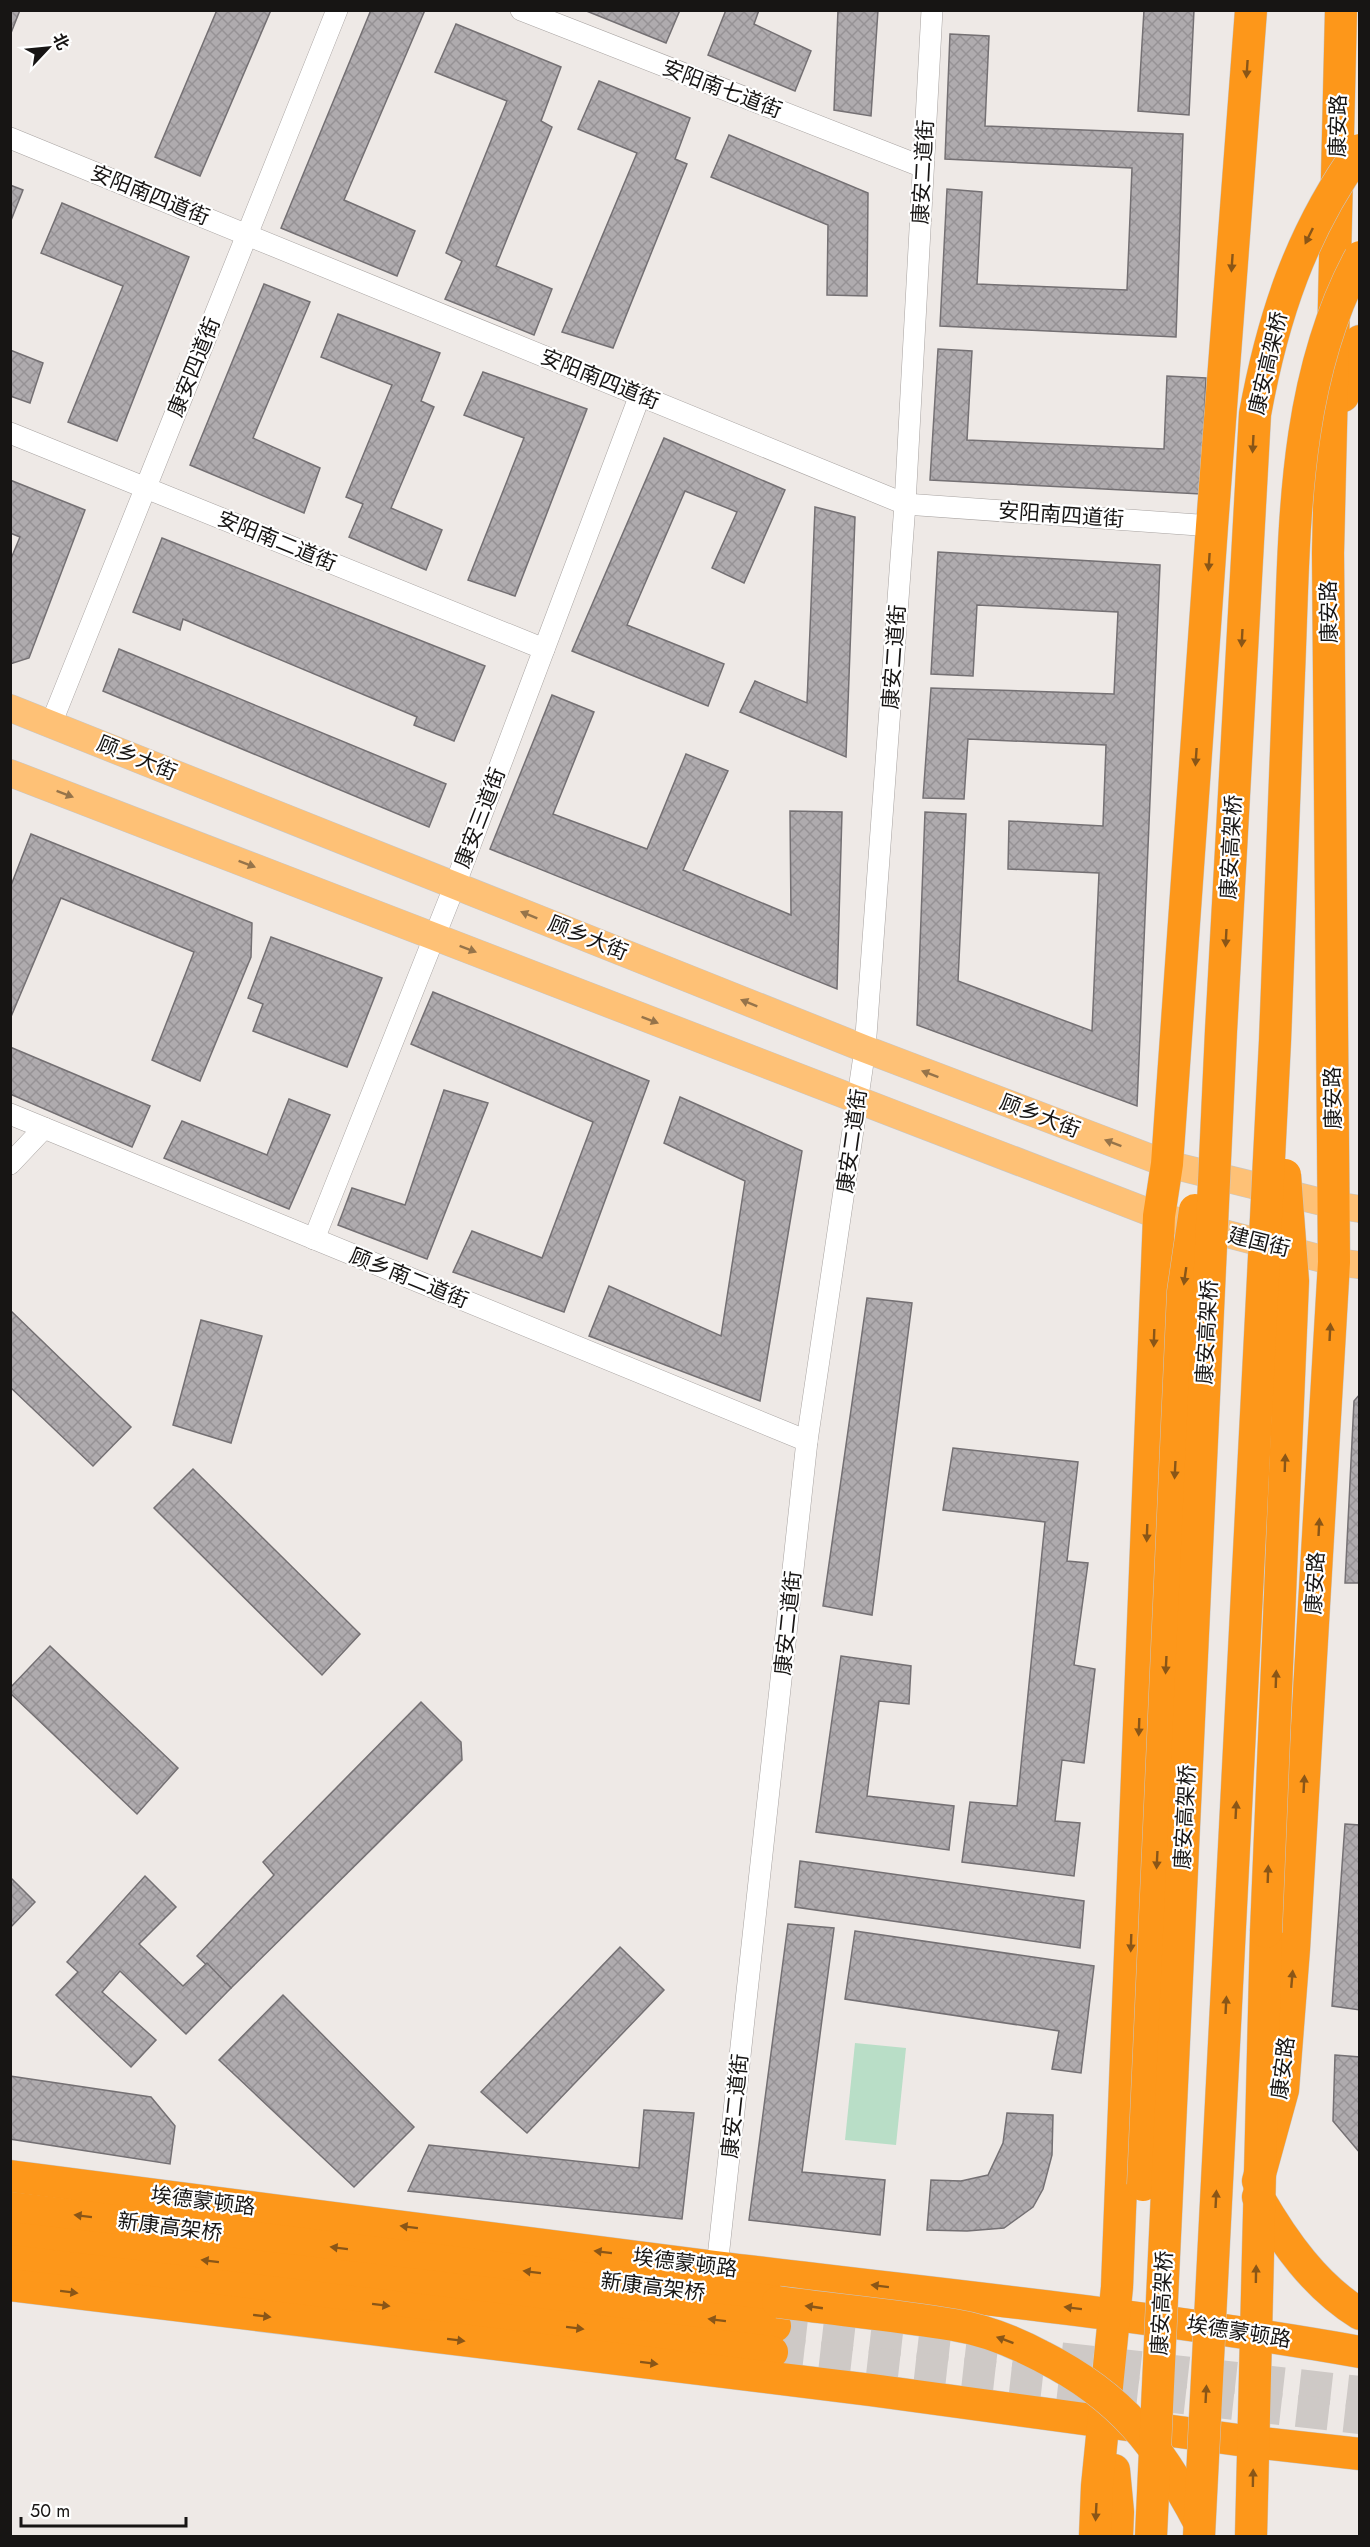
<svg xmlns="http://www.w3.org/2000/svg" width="1370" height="2547" viewBox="0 0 1370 2547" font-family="Jost,'Noto Sans SC',sans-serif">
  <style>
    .pitch { fill: #b9dec7 }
    .building { fill: url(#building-cross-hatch); stroke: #747073; stroke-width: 1.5 }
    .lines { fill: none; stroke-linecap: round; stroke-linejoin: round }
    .highway-tunnel { stroke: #cec9c6; stroke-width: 32; stroke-dasharray: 32 16; stroke-linecap: butt }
    .minor-casing { stroke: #a8a3a1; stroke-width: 22 }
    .major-casing { stroke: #c7c7c7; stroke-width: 28 }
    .highway-casing { stroke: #c7c7c7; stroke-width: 33 }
    .minor { stroke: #fff; stroke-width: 21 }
    .major { stroke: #fec176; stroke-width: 27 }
    .highway { stroke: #fd971a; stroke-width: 32 }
    .highway-bridge-casing { stroke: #c7c7c7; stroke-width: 33; stroke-linecap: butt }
    .highway-bridge { stroke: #fd971a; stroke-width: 32 }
    .oneway { fill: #8a5617 }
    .oneway2 { fill: #96744a }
    .labels { text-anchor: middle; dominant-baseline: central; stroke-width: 4.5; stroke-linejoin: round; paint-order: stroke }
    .street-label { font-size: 21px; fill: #171514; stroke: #fff }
  </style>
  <defs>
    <pattern id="building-cross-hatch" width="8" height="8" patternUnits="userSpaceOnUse" patternTransform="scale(1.5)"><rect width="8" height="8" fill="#afabae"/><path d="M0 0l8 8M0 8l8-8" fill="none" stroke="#969295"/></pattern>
  </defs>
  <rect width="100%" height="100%" fill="#eee9e6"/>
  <path class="pitch" d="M855 2043 906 2048 896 2145 845 2140Z"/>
  <g class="building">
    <path d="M10 10H20L11 33H10Z"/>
    <path d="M217 10H271L200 176 155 157Z"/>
    <path d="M371 10H425L344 200 415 231 397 276 281 228Z"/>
    <path d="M584 10H680L666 43Z"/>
    <path d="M726 10H759L754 24 811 51 795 91 708 55Z"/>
    <path d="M838 10H878L871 116 834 110Z"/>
    <path d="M1144 10H1194L1189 115 1138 111Z"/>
    <path d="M456 24 561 67 541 121 552 127 496 266 552 289 534 335 445 299 462 261 446 253 507 101 435 72Z"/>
    <path d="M950 34 989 36 985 126 1183 134 1176 337 940 326 947 189 982 192 977 284 1127 290 1132 168 945 159Z"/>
    <path d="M599 81 690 118 675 159 687 164 613 348 562 332 637 153 578 129Z"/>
    <path d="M729 135 868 193 867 296 827 295 828 225 711 177Z"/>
    <path d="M10 185 23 190 10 223Z"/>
    <path d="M62 203 189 257 117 441 68 422 123 286 41 253Z"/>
    <path d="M264 284 310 302 253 438 320 468 304 513 190 465Z"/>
    <path d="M338 314 440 353 421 401 434 407 391 508 442 530 426 570 349 537 363 504 346 497 392 385 321 357Z"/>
    <path d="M938 349 972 351 967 440 1164 449 1167 376 1206 378 1201 494 930 480Z"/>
    <path d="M10 350 43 363 30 403 10 396Z"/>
    <path d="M483 372 587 409 515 596 468 580 524 438 464 415Z"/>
    <path d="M664 438 785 490 744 583 712 568 737 512 685 491 627 625 724 664 708 706 572 651Z"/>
    <path d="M10 480 85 510 29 658 10 664V561L20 537 10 533Z"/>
    <path d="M815 507 855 517 846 757 740 712 755 681 807 703Z"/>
    <path d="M162 538 485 666 454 741 414 725 417 717 183 619 180 630 133 612Z"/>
    <path d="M938 552 1160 565 1137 1106 917 1025 925 812 966 814 958 981 1092 1031 1099 873 1008 869 1009 821 1103 826 1106 745 968 739 964 799 923 798 931 688 1114 694 1118 612 977 605 973 676 931 674Z"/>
    <path d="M119 649 446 784 429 827 103 691Z"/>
    <path d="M552 695 594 712 553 814 647 849 686 754 728 771 683 870 791 915 790 811 842 812 837 989 490 849Z"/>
    <path d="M31 834 252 923 251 957 200 1081 152 1060 194 952 61 898 10 1019V888Z"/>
    <path d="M271 937 382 978 347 1067 253 1031 263 1004 248 998Z"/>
    <path d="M433 992 649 1081 564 1312 453 1272 472 1231 542 1258 593 1122 411 1044Z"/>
    <path d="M10 1047 150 1106 132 1147 10 1094Z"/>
    <path d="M444 1090 488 1103 427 1259 338 1225 352 1188 405 1205Z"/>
    <path d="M680 1097 802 1151 760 1401 589 1336 609 1286 721 1336 745 1181 664 1143Z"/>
    <path d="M289 1099 330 1115 289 1209 164 1158 182 1121 267 1155Z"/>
    <path d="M867 1298 912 1303 872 1615 823 1606Z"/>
    <path d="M10 1310 131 1427 93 1466 10 1387Z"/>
    <path d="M201 1320 262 1336 231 1443 173 1425Z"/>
    <path d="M1360 1394V1583H1345L1354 1401Z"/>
    <path d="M953 1448 1078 1462 1067 1561 1088 1563 1074 1665 1095 1669 1084 1763 1062 1760 1055 1821 1080 1823 1074 1876 962 1862 970 1802 1017 1806 1045 1522 943 1510Z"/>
    <path d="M193 1469 360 1634 322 1675 154 1508Z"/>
    <path d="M50 1646 178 1768 137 1814 10 1693V1688Z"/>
    <path d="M841 1656 911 1666 909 1704 879 1701 867 1796 954 1806 949 1850 816 1832Z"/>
    <path d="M421 1702 461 1742 462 1760 231 1988 197 1956 274 1875 263 1862Z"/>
    <path d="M1345 1824 1360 1825V2010L1332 2006Z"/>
    <path d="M800 1861 1084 1901 1080 1948 795 1907Z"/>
    <path d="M145 1876 176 1907 139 1944 183 1986 207 1963 231 1988 186 2034 120 1971 102 1992 156 2040 131 2067 56 1995 78 1972 67 1962Z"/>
    <path d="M10 1877 35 1902 10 1928Z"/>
    <path d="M788 1924 834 1928 802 2172 885 2180 880 2235 749 2220Z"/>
    <path d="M855 1931 1094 1966 1081 2073 1052 2069 1059 2031 845 1999Z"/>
    <path d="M620 1947 664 1990 527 2133 481 2092Z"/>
    <path d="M283 1995 414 2127 354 2187 219 2060Z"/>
    <path d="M1335 2055 1360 2057V2153L1333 2121Z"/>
    <path d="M10 2076 151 2097 175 2126 170 2164 10 2139Z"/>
    <path d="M644 2110 694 2113 682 2219 408 2191 429 2145 639 2168Z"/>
    <path d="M1007 2113 1053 2115 1052 2155 1043 2189 1033 2207 1004 2228 967 2231 927 2230 931 2180 961 2181 988 2175 1003 2143Z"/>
  </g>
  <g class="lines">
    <g class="highway-tunnel">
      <path d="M775 2326 1360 2392"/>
      <path d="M772 2352 1360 2418"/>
    </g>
    <g class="minor-casing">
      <g id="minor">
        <path d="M521 10 923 167"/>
        <path d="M10 138 905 504 1212 526"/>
        <path d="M10 433 544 649"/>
        <path d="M51 724 337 10"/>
        <path d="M10 1114 807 1441"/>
        <path d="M10 1164 44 1128"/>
        <path d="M314 1239 455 885 640 395"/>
        <path d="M717 2267 807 1441 865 1049 905 504 932 10"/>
      </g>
    </g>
    <g class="major-casing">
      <g id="major">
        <path d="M10 708 865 1049 1167 1164 1334 1205 1360 1209"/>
        <path d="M10 773 1159 1216 1334 1262 1360 1265"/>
      </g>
    </g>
    <g class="highway-casing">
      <g id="highway">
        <path d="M1343 396 1360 341"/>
        <path d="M10 2176C246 2206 480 2238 716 2267 931 2294 1146 2314 1360 2352"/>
        <path d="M1258 2181 1283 2090 1294 1949 1334 1262 1328 553 1341 10"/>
        <path d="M1258 2197C1284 2242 1315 2286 1360 2314"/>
        <path d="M10 2208 778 2302"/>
        <path d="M10 2238 775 2326"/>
        <path d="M10 2261 772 2352"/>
        <path d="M10 2285 871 2390 1253 2442 1360 2454"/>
        <path d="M1114 2470 1118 2512 1117 2536"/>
        <path d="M1095 2536 1097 2486 1117 2287 1159 1216 1167 1164 1212 526 1251 10"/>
        <path d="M1251 2536 1266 1932"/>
      </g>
    </g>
    <use href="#minor" class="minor"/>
    <use href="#major" class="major"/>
    <use href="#highway" class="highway"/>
    <g class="highway-bridge-casing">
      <g id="highway-bridge">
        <path d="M1266 1932 1293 1281 1285 1175"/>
        <path d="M1143 2185 1183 1292 1195 1210"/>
        <path d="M778 2302C836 2310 896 2315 954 2325 985 2330 1015 2342 1043 2357 1122 2397 1159 2446 1199 2522"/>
        <path d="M1151 2536 1221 1031 1255 414C1273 316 1301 232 1360 150"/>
        <path d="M1199 2536C1224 2038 1253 1540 1275 1041 1280 918 1284 796 1289 673 1295 532 1291 385 1360 257"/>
      </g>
    </g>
    <use href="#highway-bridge" class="highway-bridge"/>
  </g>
  <defs><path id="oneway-solid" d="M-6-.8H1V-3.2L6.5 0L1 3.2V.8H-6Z" transform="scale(1.5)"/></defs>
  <g class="oneway">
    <use href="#oneway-solid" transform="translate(1247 69) rotate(94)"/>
    <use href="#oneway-solid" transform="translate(1309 236) rotate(116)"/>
    <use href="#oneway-solid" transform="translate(1232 263) rotate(94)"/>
    <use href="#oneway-solid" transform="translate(1253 444) rotate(93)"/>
    <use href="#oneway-solid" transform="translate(1209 562) rotate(94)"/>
    <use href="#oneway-solid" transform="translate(1242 638) rotate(93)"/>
    <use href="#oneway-solid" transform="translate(1196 757) rotate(94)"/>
    <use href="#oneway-solid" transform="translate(1226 938) rotate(93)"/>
    <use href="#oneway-solid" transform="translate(1185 1276) rotate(98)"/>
    <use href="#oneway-solid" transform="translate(1330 1332) rotate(-87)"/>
    <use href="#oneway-solid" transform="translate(1154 1338) rotate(92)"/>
    <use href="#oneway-solid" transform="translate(1285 1463) rotate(-88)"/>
    <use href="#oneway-solid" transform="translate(1175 1470) rotate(93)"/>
    <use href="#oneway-solid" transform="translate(1319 1527) rotate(-87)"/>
    <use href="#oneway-solid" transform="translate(1147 1533) rotate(92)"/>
    <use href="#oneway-solid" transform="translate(1166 1665) rotate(93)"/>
    <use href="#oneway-solid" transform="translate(1276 1679) rotate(-88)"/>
    <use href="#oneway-solid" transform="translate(1139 1727) rotate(92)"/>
    <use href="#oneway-solid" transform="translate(1304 1784) rotate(-87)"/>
    <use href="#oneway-solid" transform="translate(1236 1810) rotate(-87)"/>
    <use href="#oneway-solid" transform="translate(1157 1860) rotate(93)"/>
    <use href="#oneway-solid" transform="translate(1268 1874) rotate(-88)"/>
    <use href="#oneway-solid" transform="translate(1131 1943) rotate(92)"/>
    <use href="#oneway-solid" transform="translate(1292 1979) rotate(-85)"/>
    <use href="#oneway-solid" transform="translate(1226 2005) rotate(-87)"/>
    <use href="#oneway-solid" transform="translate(1216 2199) rotate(-87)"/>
    <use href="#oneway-solid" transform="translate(83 2216) rotate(-173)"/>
    <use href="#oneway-solid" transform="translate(409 2227) rotate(-173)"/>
    <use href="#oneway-solid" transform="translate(339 2248) rotate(-173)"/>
    <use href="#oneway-solid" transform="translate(603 2252) rotate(-173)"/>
    <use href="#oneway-solid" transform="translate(210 2261) rotate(-173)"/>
    <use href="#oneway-solid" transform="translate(532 2272) rotate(-173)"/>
    <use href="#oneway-solid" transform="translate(1256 2274) rotate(-89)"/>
    <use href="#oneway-solid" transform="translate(880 2286) rotate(-173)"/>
    <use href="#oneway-solid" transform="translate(69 2292) rotate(7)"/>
    <use href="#oneway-solid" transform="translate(381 2305) rotate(7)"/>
    <use href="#oneway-solid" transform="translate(814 2307) rotate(-172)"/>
    <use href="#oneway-solid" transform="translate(1073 2308) rotate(-173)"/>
    <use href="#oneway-solid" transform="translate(262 2316) rotate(7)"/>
    <use href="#oneway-solid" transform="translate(717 2320) rotate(-173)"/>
    <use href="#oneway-solid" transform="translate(575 2328) rotate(7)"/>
    <use href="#oneway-solid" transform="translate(456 2340) rotate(7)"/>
    <use href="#oneway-solid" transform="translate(1005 2340) rotate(-160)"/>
    <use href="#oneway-solid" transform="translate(649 2363) rotate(7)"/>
    <use href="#oneway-solid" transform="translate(1206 2394) rotate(-87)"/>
    <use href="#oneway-solid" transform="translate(1253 2478) rotate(-89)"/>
    <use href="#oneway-solid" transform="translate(1096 2512) rotate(93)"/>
  </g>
  <g class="oneway2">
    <use href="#oneway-solid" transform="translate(65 794) rotate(21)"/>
    <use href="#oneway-solid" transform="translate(247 864) rotate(21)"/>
    <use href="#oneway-solid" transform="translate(529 915) rotate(-158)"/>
    <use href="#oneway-solid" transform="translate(468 949) rotate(21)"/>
    <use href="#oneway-solid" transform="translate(749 1003) rotate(-158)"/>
    <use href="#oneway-solid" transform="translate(650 1020) rotate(21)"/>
    <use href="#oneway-solid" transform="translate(930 1074) rotate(-159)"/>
    <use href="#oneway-solid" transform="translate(1113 1143) rotate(-159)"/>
  </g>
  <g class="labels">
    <g class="street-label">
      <text transform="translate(722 89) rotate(21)">安阳南七道街</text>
      <text transform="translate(1338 126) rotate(-89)">康安路</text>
      <text transform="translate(923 172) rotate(-87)">康安二道街</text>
      <text transform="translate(150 195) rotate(22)">安阳南四道街</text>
      <text transform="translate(1268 363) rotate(-77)">康安高架桥</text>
      <text transform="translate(194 367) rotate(-68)">康安四道街</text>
      <text transform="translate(600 379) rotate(22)">安阳南四道街</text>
      <text transform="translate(1061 515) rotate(4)">安阳南四道街</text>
      <text transform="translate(277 541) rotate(22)">安阳南二道街</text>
      <text transform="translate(1329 612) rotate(-91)">康安路</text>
      <text transform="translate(894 657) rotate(-86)">康安二道街</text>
      <text transform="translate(137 758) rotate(22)">顾乡大街</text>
      <text transform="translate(480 818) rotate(-69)">康安三道街</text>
      <text transform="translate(1231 847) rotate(-87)">康安高架桥</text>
      <text transform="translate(588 938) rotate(22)">顾乡大街</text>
      <text transform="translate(1333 1098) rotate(-91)">康安路</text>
      <text transform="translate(1040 1116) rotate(21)">顾乡大街</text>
      <text transform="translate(852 1141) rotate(-82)">康安二道街</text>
      <text transform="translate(1259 1242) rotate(14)">建国街</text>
      <text transform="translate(409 1278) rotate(22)">顾乡南二道街</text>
      <text transform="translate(1207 1332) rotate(-87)">康安高架桥</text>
      <text transform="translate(1315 1583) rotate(-87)">康安路</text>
      <text transform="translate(788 1623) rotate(-84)">康安二道街</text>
      <text transform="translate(1185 1817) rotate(-87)">康安高架桥</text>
      <text transform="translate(1283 2068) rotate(-83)">康安路</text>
      <text transform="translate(735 2106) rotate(-84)">康安二道街</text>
      <text transform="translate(203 2201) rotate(7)">埃德蒙顿路</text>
      <text transform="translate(170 2227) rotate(7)">新康高架桥</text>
      <text transform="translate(685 2263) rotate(7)">埃德蒙顿路</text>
      <text transform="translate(653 2287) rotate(7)">新康高架桥</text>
      <text transform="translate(1162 2303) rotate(-87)">康安高架桥</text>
      <text transform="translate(1239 2332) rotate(9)">埃德蒙顿路</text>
    </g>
  </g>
  <rect width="1370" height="2547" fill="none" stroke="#171514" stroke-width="24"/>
  <g transform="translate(48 48) rotate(64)" stroke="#ffffff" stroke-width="4.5" paint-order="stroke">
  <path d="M0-4.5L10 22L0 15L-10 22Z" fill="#171514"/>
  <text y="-9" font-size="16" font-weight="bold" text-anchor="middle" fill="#171514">北</text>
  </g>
  <path d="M21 2517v9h165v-9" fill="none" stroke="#171514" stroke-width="3"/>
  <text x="30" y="2517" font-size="18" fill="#171514" stroke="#ffffff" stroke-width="4.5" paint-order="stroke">50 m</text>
</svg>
